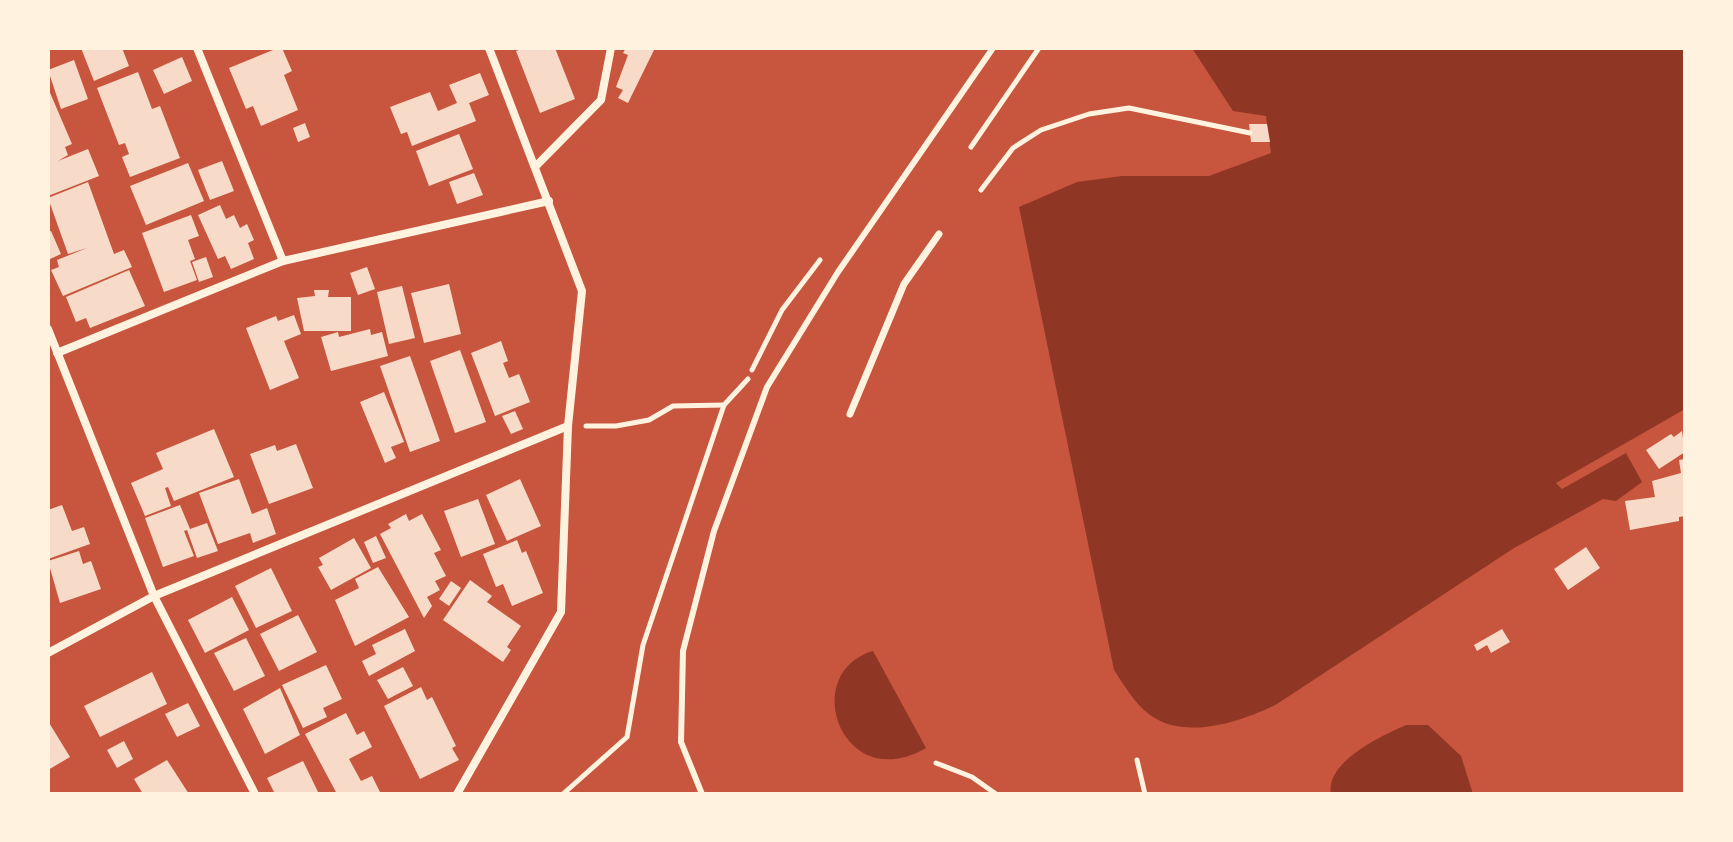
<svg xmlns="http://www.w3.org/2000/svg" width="1733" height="842" viewBox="0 0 1733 842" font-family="Manrope,sans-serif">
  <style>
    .water { fill: #8f3625 }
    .building { fill: #f7dbc8 }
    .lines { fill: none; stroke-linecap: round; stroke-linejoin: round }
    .path { stroke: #fff3e0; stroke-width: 5 }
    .service { stroke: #fff3e0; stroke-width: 6 }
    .pedestrian { stroke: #fff3e0; stroke-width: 7 }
    .minor { stroke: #fff3e0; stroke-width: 8 }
  </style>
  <rect width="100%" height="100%" fill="#c8553d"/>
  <g class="water">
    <path d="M1192 48H1685V409L1556 483 1562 489 1626 453 1642 482 1616 501 1603 499 1514 548 1277 704C1242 721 1186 741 1150 715 1135 704 1124 685 1114 670L1019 207 1077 182 1122 176H1209L1271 153 1266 116 1233 111Z"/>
    <path d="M873 651 926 748C842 797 798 673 873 651Z"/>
    <path d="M1406 725H1428L1461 756 1473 794H1331C1325 762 1381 736 1406 725Z"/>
  </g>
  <g class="building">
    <path d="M81 48H122L129 66 94 81Z"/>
    <path d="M278 48H282L292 71 284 75 298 110 261 126 253 106 246 109 229 68Z"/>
    <path d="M524 48H555L575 99 540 113 516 51Z"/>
    <path d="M626 48H655L628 103 618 98 623 90 616 87 628 55 623 53Z"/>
    <path d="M182 57 192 81 164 94 153 70Z"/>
    <path d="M74 60 88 99 61 109 48 70Z"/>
    <path d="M138 72 152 109 160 106 180 158 130 177 122 157 129 154 125 143 119 145 97 88Z"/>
    <path d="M480 73 489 95 469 103 476 121 412 146 407 132 401 134 390 107 430 92 438 111 457 103 449 85Z"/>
    <path d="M48 88 72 144 65 147 68 155 58 161 88 149 99 176 48 196Z"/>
    <path d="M305 123 310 137 298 142 293 128Z"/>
    <path d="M1249 124H1267L1270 142H1251Z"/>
    <path d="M459 134 473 169 429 186 416 151Z"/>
    <path d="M222 161 234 191 210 200 198 170Z"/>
    <path d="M188 163 204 201 146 225 130 186Z"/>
    <path d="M474 173 483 195 457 204 449 182Z"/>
    <path d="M88 182 114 254 124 250 132 267 63 296 51 270 59 267 57 260 87 248 68 254 48 198Z"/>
    <path d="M220 205 226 219 234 215 240 228 247 224 254 240 248 243 254 259 231 269 225 256 218 259 198 215Z"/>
    <path d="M191 215 199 236 188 240 195 259 190 261 197 280 164 292 142 233Z"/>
    <path d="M51 231 61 254 48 260V232Z"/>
    <path d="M206 257 213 277 199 282 192 262Z"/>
    <path d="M367 267 375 289 358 295 350 273Z"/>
    <path d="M129 270 145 306 90 328 86 318 76 322 66 297Z"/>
    <path d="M449 284 461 334 424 343 411 293Z"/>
    <path d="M402 286 415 338 389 344 377 292Z"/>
    <path d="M314 290H329L328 297H351V331H304L297 298 315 296Z"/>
    <path d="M294 315 301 334 284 341 299 378 270 390 246 328 276 316 278 321Z"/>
    <path d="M370 329 371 335 382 332 388 356 331 371 321 337 338 332 339 337Z"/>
    <path d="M501 341 508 361 503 363 509 378 519 374 530 402 495 416 471 353Z"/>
    <path d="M460 350 486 422 455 433 430 361Z"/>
    <path d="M410 356 440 441 410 452 380 366Z"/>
    <path d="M384 392 404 442 391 447 396 458 385 463 360 402Z"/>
    <path d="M515 411 523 429 511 434 502 416Z"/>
    <path d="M214 429 234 477 174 501 168 487 165 488 171 506 145 516 131 483 163 469 156 453Z"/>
    <path d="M1682 431 1685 452 1659 469 1646 450 1671 434 1674 437Z"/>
    <path d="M296 444 313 488 269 504 250 454 275 445 277 451Z"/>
    <path d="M1685 459V516L1679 517V521L1630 530 1625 501 1655 497 1652 481 1681 473 1679 460Z"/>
    <path d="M239 479 252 514 267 508 276 534 253 543 250 533 218 544 199 493Z"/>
    <path d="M520 479 541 526 507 541 486 495Z"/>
    <path d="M478 499 495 544 461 557 444 511Z"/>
    <path d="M62 505 72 531 84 527 90 544 48 559V510Z"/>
    <path d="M180 505 190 529 207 523 218 551 197 558 187 530 184 531 194 556 163 567 145 518Z"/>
    <path d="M406 514 409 521 422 514 441 550 434 553 446 576 435 581 440 590 427 597 432 606 424 618 380 534 391 528 388 524Z"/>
    <path d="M376 536 386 558 373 563 364 542Z"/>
    <path d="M354 538 371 568 331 590 318 567 323 565 319 558Z"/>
    <path d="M517 540 522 553 526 551 543 593 512 606 503 584 496 587 483 554Z"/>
    <path d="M1586 547 1600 568 1568 590 1554 569Z"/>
    <path d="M79 551 83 564 91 561 101 589 60 603 48 561Z"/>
    <path d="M378 567 409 617 355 646 335 600 359 588 355 579Z"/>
    <path d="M271 568 292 611 256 628 235 586Z"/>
    <path d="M470 580 492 596 487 602 521 626 507 647 511 650 503 662 443 620Z"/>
    <path d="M451 581 461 588 449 606 439 599Z"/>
    <path d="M232 597 249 630 205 653 188 620Z"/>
    <path d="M298 615 317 652 279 671 260 634Z"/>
    <path d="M405 629 415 651 369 676 362 661 376 654 372 645Z"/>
    <path d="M1502 629 1510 642 1491 653 1487 645 1477 651 1474 645Z"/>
    <path d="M246 638 265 676 234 691 214 653Z"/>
    <path d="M326 665 342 699 323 708 327 717 303 728 282 685Z"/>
    <path d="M403 667 413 686 388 699 377 680Z"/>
    <path d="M152 672 167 704 100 737 84 706Z"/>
    <path d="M421 687 427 700 432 697 456 746 452 748 459 760 420 779 384 706Z"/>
    <path d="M280 688 300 735 265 754 243 709Z"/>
    <path d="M188 703 200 726 177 737 165 714Z"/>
    <path d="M346 713 357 735 364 731 372 747 349 759 361 781 372 776 381 794H337L305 734Z"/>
    <path d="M48 721 70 757 48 770Z"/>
    <path d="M124 741 133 759 117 768 107 750Z"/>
    <path d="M167 760 189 794H143L134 779Z"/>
    <path d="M303 761 319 794H275L267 778Z"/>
  </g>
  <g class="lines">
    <g class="path">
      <path d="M971 147 1039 48"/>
      <path d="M981 190 1013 148 1041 130 1089 114 1129 108 1250 133"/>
      <path d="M752 370 782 310 820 260"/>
      <path d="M586 426H616L649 420 673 406 724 405"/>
      <path d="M1137 760 1145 794"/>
      <path d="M936 763 972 777 996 794"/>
      <path d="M563 794 627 737 643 645 724 405 748 379"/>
    </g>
    <path class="service" d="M702 794 681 742 683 651 714 531 767 387 838 272 993 48"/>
    <path class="pedestrian" d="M850 414 904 284 939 234"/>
    <g class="minor">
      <path d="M197 48 283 261"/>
      <path d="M536 166 601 100 611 48"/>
      <path d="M48 329 154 596 255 794"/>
      <path d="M57 353 283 261 549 201"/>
      <path d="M48 653 154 596 568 426"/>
      <path d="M457 794 561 612 568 426 582 291 489 48"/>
    </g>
  </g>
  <rect width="1733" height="842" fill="none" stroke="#fff3e0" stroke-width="100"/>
</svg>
